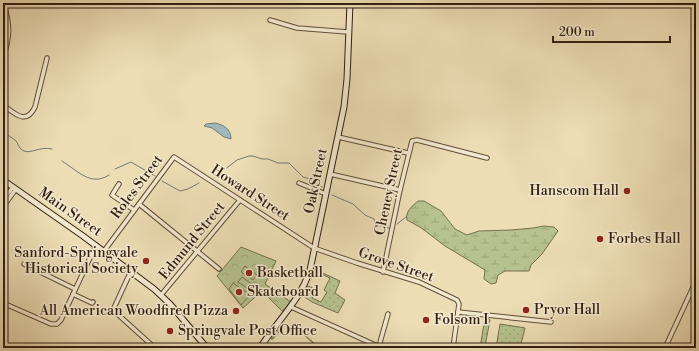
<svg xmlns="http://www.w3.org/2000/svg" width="699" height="351" viewBox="0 0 699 351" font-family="'Libre Bodoni',serif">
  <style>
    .grass { fill: url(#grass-dots); stroke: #747050 }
    .forest { fill: url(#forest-crowns); stroke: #747050 }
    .wetland { fill: url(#wetland-marsh); stroke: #747050 }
    .garden { fill: #b6c28f; stroke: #747050 }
    .water { fill: #9fb8ba; stroke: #737a76 }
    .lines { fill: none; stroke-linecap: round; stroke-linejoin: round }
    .stream { stroke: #737a76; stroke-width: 1 }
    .minor-casing { stroke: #604e39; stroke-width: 5.5 }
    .secondary-casing { stroke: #311e10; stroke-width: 7 }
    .minor { stroke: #f3e9cf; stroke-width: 3.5 }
    .secondary { stroke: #f3e9cf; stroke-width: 5 }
    .poi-dot { fill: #8f2418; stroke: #f3e9cf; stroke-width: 1.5 }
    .labels { text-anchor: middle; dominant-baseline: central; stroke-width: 3; stroke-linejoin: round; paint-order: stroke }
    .street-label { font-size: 14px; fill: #311e10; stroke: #f3e9cf }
    .poi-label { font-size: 14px; fill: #311e10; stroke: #f3e9cf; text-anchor: start }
  </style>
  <defs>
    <pattern id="grass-dots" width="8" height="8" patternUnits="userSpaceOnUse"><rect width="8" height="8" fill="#b6c28f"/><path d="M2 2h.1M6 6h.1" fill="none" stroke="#9da67a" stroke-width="1.8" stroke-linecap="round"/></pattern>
    <pattern id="forest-crowns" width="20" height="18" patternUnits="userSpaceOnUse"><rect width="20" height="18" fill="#b6c28f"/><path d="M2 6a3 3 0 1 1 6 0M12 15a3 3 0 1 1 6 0" fill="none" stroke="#9da67a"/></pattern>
    <pattern id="wetland-marsh" width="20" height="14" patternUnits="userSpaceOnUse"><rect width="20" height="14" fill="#b6c28f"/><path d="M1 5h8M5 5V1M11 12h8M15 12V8" fill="none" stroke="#9da67a"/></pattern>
  </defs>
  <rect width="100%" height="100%" fill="#ecddb5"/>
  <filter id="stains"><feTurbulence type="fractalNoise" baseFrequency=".005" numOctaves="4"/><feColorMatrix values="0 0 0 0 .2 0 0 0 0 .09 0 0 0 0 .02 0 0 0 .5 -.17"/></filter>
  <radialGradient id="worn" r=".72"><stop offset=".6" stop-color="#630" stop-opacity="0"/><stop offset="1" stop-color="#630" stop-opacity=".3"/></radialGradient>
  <g class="grass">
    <path d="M314 269 340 281 335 293 345 300 338 313 312 302 303 296 308 286 317 290 312 298 321 302 327 292 324 290 330 278 314 271Z"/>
    <path d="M485 318H488L490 320 485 346 488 348H480Z"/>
    <path d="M284 323 300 331 320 348H318L298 329 285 325 273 339H271Z"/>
    <path d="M500 324 525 328 520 348H496Z"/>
  </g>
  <path class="forest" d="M241 247 276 261 265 284 291 302 283 312 262 291 243 308 217 276Z"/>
  <path class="wetland" d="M418 201H424L441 211 455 229 467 235 479 231 511 230 533 228 544 226 554 227 558 231 542 254 531 265 529 271H505L498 275 496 283 491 284 484 279 485 270 445 246 420 227 407 220C405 212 412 206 418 201Z"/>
  <g class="garden">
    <path d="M245 266 257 275 253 280 241 272Z"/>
    <path d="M242 277 253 285 250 290 238 282Z"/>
    <path d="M233 283 250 295 241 305 229 289Z"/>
  </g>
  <path class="water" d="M215 123C224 125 231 129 231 139L224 137 212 128 204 126 206 124Z"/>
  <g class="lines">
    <g class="stream">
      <path d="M3 132C7 135 13 138 16 141 19 145 19 149 24 151 31 154 40 146 52 149"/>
      <path d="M62 161C78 171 91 187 109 175"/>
      <path d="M115 169 131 162 155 176"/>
      <path d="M215 177 237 160 249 156H253L262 159H268L278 163H289L303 177 310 179 322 187"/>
      <path d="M162 181 180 191 188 189 199 183"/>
      <path d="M332 195 353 204 365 215 374 219 376 225 389 228"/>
      <path d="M397 224 406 217"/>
    </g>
    <g class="minor-casing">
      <g id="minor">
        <path d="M270 20 297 28 348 32"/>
        <path d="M3 58C10 37 11 25 3 3"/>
        <path d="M3 105C14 113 26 126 35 107L47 58"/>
        <path d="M338 137 408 153"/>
        <path d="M330 174 400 190"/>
        <path d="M299 183 326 194"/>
        <path d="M119 184 112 195 134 210"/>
        <path d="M3 200 13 187"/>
        <path d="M139 204 219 269"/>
        <path d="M3 207 16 189"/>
        <path d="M104 251 174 157 314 248 357 263 419 282 457 300 459 304 453 348"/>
        <path d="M24 264 75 289"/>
        <path d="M131 271 113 310 155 348"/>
        <path d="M383 272 400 190 412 141 417 140 487 158"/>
        <path d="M73 294 92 303 93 302"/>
        <path d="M161 295 240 200"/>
        <path d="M3 303 51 324H57L61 320 96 245"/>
        <path d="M291 307 382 348"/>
        <path d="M458 312 551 322"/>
        <path d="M379 346 388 314"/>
        <path d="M665 348 696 281"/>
      </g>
    </g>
    <g class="secondary-casing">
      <g id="secondary">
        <path d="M3 180 83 236 154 289 170 304 207 348"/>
        <path d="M260 348C277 321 300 301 310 270L344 107 347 79 350 3"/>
      </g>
    </g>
    <use href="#minor" class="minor"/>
    <use href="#secondary" class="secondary"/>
  </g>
  <g class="poi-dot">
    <circle cx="627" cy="191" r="4"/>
    <circle cx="600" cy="239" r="4"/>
    <circle cx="146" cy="261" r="4"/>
    <circle cx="249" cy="273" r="4"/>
    <circle cx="239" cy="292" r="4"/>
    <circle cx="526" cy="310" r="4"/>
    <circle cx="236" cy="311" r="4"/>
    <circle cx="426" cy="320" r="4"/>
    <circle cx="170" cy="331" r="4"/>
  </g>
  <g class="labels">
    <g class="street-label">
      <text transform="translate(316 181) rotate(-78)">Oak Street</text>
      <text transform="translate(137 187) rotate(-53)">Roles Street</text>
      <text transform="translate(389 192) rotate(-78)">Cheney Street</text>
      <text transform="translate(250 193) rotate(33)">Howard Street</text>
      <text transform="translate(70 212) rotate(35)">Main Street</text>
      <text transform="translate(192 241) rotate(-51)">Edmund Street</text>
      <text transform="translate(396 265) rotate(19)">Grove Street</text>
    </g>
    <g class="poi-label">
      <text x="619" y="191" text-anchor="end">Hanscom Hall</text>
      <text x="608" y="239">Forbes Hall</text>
      <text x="138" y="253" text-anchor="end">Sanford-Springvale<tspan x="138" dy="16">Historical Society</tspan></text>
      <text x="257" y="273">Basketball</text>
      <text x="247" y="292">Skateboard</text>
      <text x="534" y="310">Pryor Hall</text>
      <text x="228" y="311" text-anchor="end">All American Woodfired Pizza</text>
      <text x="434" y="320">Folsom I</text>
      <text x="178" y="331">Springvale Post Office</text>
    </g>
  </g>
  <rect width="699" height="351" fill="none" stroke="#ecddb5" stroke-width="16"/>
  <rect x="4" y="4" width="691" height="343" fill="none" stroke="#311e10" stroke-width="2"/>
  <rect x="8" y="8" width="683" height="335" fill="none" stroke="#311e10"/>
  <path d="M553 36v6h117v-6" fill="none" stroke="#311e10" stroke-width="2"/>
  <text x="559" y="36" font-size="12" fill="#311e10" stroke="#f3e9cf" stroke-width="3" paint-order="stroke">200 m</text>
  <rect width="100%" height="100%" filter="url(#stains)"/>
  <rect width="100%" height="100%" fill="url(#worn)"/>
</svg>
